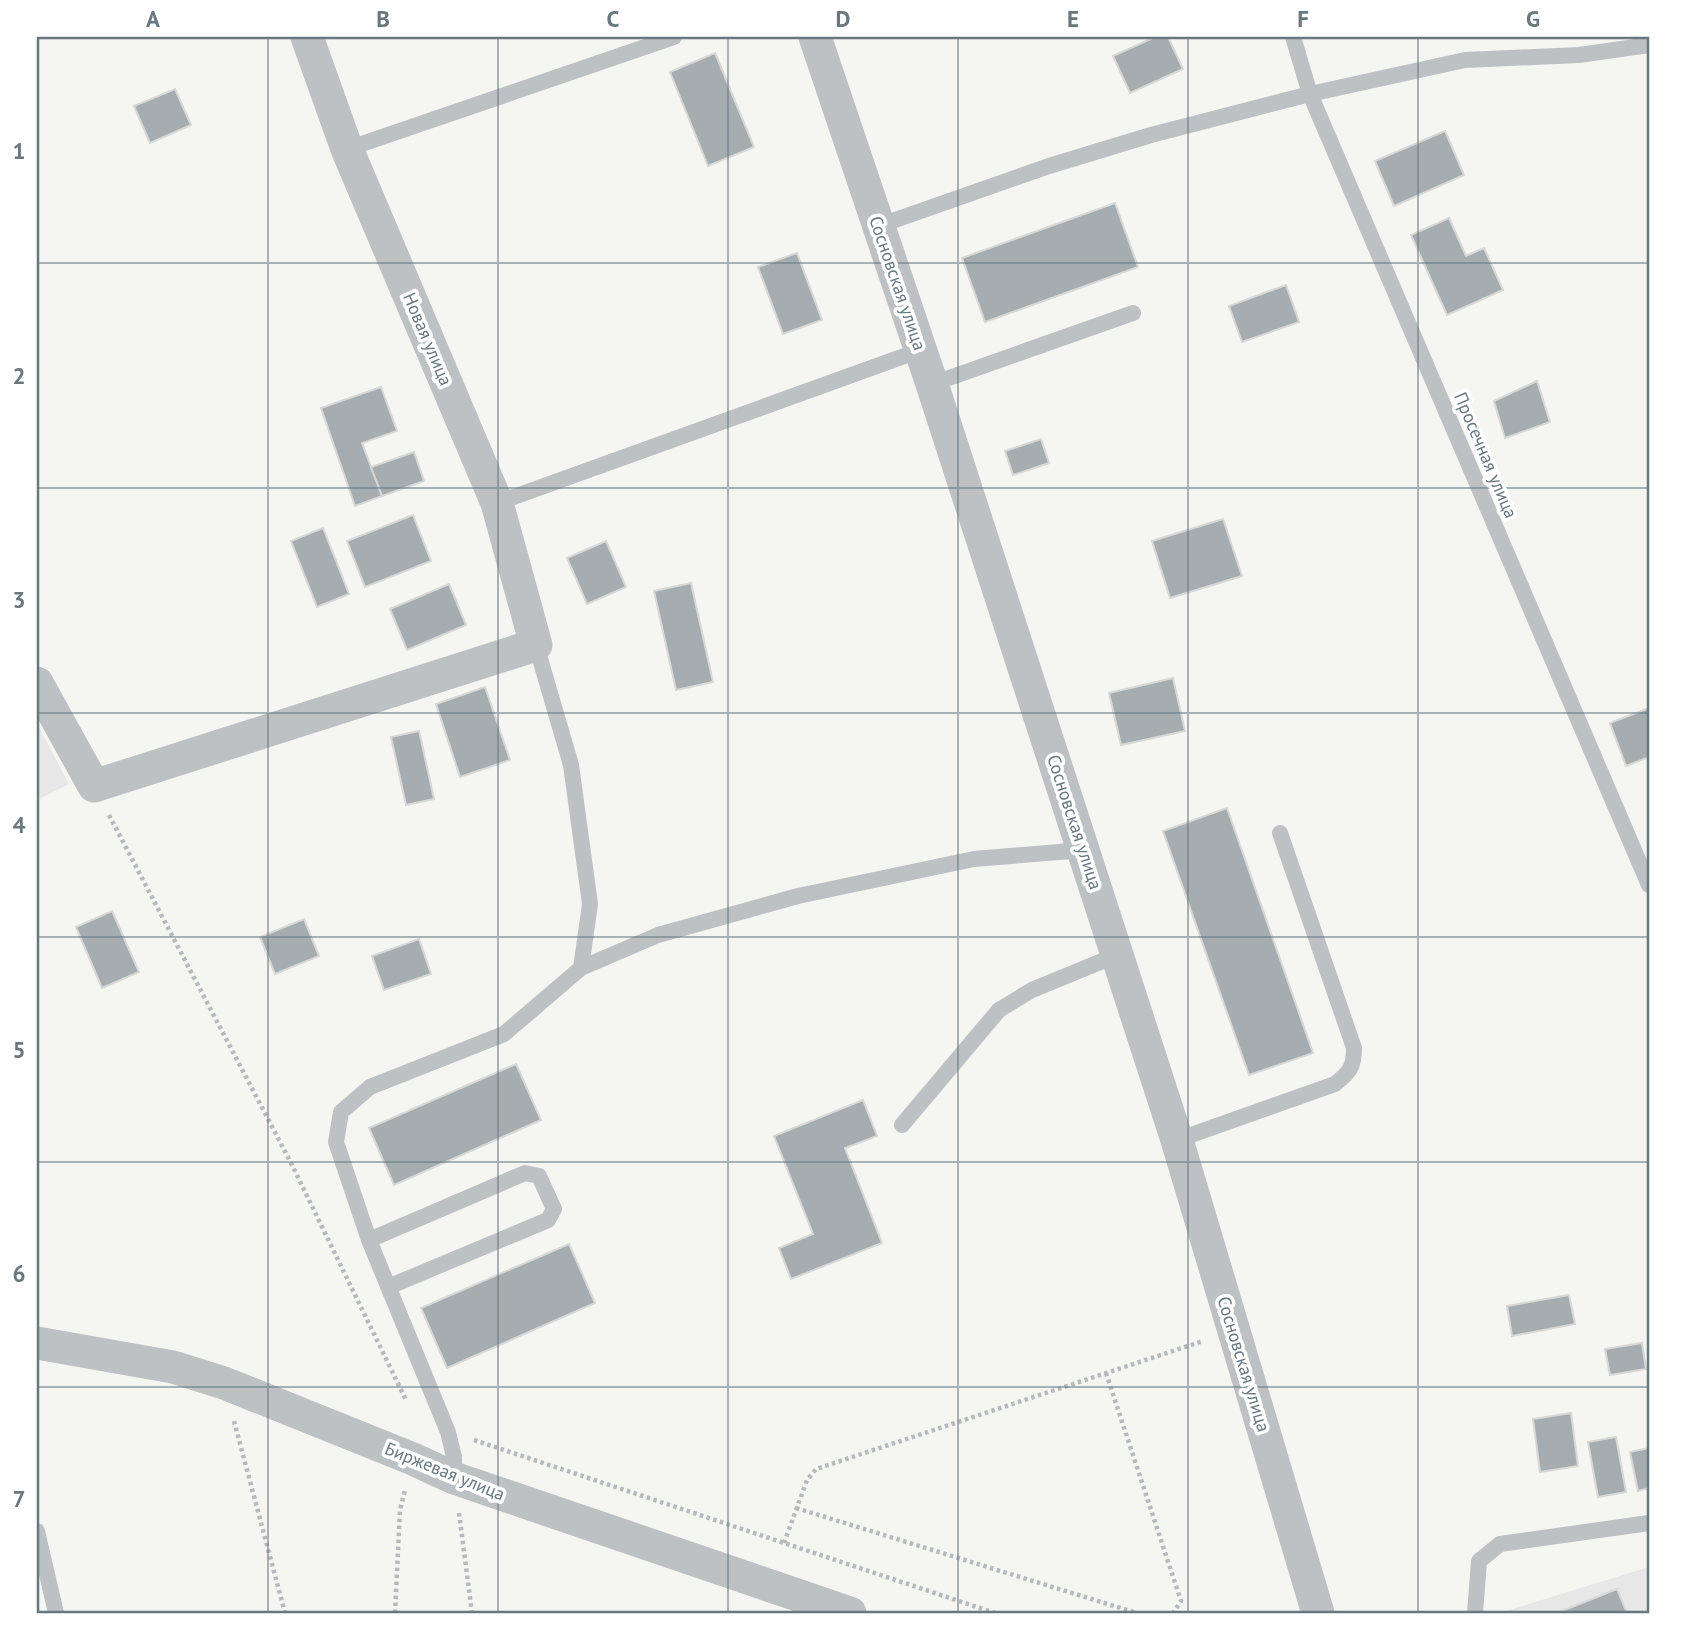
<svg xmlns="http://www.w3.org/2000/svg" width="1686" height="1650" viewBox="0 0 1686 1650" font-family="'PT Sans',sans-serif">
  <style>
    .built { fill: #e6e7e6 }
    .building { fill: #a5adb1; stroke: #d7d7d5; stroke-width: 2 }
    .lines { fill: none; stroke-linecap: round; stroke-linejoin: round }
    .path { stroke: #b7babc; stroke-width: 4.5; stroke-dasharray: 3.5 3.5; stroke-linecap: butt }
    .lane { stroke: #bdc1c4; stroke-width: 16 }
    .street { stroke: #bdc1c4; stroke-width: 33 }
    .grid { fill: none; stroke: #677881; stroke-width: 2; stroke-opacity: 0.55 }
    .labels { text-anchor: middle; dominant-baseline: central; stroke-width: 7; stroke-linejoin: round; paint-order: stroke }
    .street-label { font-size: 18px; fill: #677881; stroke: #fff }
    .neatline { fill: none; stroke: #677881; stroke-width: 2.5 }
    .grid-label { font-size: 23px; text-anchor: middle; font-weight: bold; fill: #677881 }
  </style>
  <rect width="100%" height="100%" fill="#f5f5f2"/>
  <g class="built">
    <path d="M37 724 69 784 37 800Z"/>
    <path d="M1649 1567V1613H1500Z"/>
  </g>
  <g class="building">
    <path d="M1155 37H1168L1183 69 1130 93 1113 56Z"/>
    <path d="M715 53 754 147 708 166 670 72Z"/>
    <path d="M175 89 191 125 150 143 134 106Z"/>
    <path d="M1445 131 1464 175 1394 206 1375 161Z"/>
    <path d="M1115 203 1138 267 985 322 962 258Z"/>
    <path d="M1449 218 1466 256 1484 248 1503 290 1447 315 1411 235Z"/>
    <path d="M797 253 822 320 783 334 758 267Z"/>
    <path d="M1286 285 1299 322 1242 342 1229 306Z"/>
    <path d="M1537 381 1550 422 1505 438 1494 401Z"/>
    <path d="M381 387 397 431 362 443 382 496 355 506 321 408Z"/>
    <path d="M1041 439 1049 463 1013 475 1005 451Z"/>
    <path d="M414 452 424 481 382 496 371 467Z"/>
    <path d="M413 515 431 561 365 587 347 541Z"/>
    <path d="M1223 519 1242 576 1170 598 1152 541Z"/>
    <path d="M323 528 349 594 317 607 291 541Z"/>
    <path d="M606 541 626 587 587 604 567 558Z"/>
    <path d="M691 583 713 682 676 690 654 591Z"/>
    <path d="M449 584 466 625 407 650 390 609Z"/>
    <path d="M1173 678 1185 731 1121 745 1109 693Z"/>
    <path d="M485 687 510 760 460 777 436 704Z"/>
    <path d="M1649 708V757L1626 766 1610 723Z"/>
    <path d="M419 731 434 799 406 805 391 737Z"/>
    <path d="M1227 808 1313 1053 1249 1075 1163 831Z"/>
    <path d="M112 911 139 972 102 988 76 927Z"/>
    <path d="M304 919 319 956 275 974 260 937Z"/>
    <path d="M419 939 431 974 384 990 372 956Z"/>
    <path d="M516 1064 541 1120 394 1185 369 1128Z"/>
    <path d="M863 1100 877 1136 845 1148 882 1243 791 1279 779 1248 813 1234 774 1136Z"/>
    <path d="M569 1244 595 1303 447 1368 421 1308Z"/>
    <path d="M1569 1295 1575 1324 1512 1336 1507 1306Z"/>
    <path d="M1642 1343 1646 1369 1610 1375 1605 1349Z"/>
    <path d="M1571 1413 1578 1466 1540 1472 1533 1419Z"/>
    <path d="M1616 1437 1626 1492 1598 1497 1588 1442Z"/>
    <path d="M1649 1448V1488L1638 1491 1630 1452Z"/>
    <path d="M1617 1589 1627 1613H1557Z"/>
  </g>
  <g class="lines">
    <g class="path">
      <path d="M109 815 291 1163 406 1400"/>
      <path d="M1106 1373 1181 1601 1173 1613"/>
      <path d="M234 1421 285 1613"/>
      <path d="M474 1440 995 1613"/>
      <path d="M796 1508 1137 1613"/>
      <path d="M459 1513 472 1613"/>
      <path d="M784 1543 807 1480 816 1469 1203 1341"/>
      <path d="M395 1613 400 1510 405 1490"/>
    </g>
    <g class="lane">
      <path d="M1293 37 1310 94 1649 885"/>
      <path d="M347 149 674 37"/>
      <path d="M878 226 1049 166 1151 135 1310 94 1465 60 1579 55 1649 45"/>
      <path d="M932 384 1133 313"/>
      <path d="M497 503 921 350"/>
      <path d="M581 968 658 935 798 896 974 859 1084 850"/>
      <path d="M902 1125 999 1010 1032 990 1117 955"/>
      <path d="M1177 1140 1335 1084C1350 1072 1354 1067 1354 1048L1280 833"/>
      <path d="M369 1240 336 1142 341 1112 370 1087 504 1034 581 968 590 904 571 765 536 645"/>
      <path d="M388 1287 548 1220 554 1209 539 1176 525 1173 369 1240 448 1432 454 1457V1478"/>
      <path d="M37 1531 56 1613"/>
      <path d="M1475 1613 1479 1561 1500 1544 1649 1523"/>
    </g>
    <g class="street">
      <path d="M815 37 932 384 1177 1140 1318 1613"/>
      <path d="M37 683 94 786 536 645 497 503 347 149 307 37"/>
      <path d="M37 1343 173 1367 224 1383 413 1459 454 1478 850 1613"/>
    </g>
  </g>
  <path class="grid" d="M268 37V1613M498 37V1613M728 37V1613M958 37V1613M1188 37V1613M1418 37V1613M37 263H1649M37 488H1649M37 713H1649M37 937H1649M37 1162H1649M37 1387H1649"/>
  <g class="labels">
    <g class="street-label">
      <text transform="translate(898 283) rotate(71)">Сосновская улица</text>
      <text transform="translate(428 339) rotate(67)">Новая улица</text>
      <text transform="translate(1486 455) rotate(67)">Просечная улица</text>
      <text transform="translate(1075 822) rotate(72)">Сосновская улица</text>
      <text transform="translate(1244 1364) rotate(73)">Сосновская улица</text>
      <text transform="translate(445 1471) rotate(22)">Биржевая улица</text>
    </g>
  </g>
  <rect width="1686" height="1650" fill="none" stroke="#ffffff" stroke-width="77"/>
  <rect x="38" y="38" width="1610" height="1574" class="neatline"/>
  <g class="grid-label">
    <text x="153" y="27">A</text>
    <text x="383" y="27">B</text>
    <text x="613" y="27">C</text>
    <text x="843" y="27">D</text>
    <text x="1073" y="27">E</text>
    <text x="1303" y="27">F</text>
    <text x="1533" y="27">G</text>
    <text x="19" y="159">1</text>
    <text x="19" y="384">2</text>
    <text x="19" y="608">3</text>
    <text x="19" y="833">4</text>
    <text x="19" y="1058">5</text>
    <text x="19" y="1282">6</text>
    <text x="19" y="1507">7</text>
  </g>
</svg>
